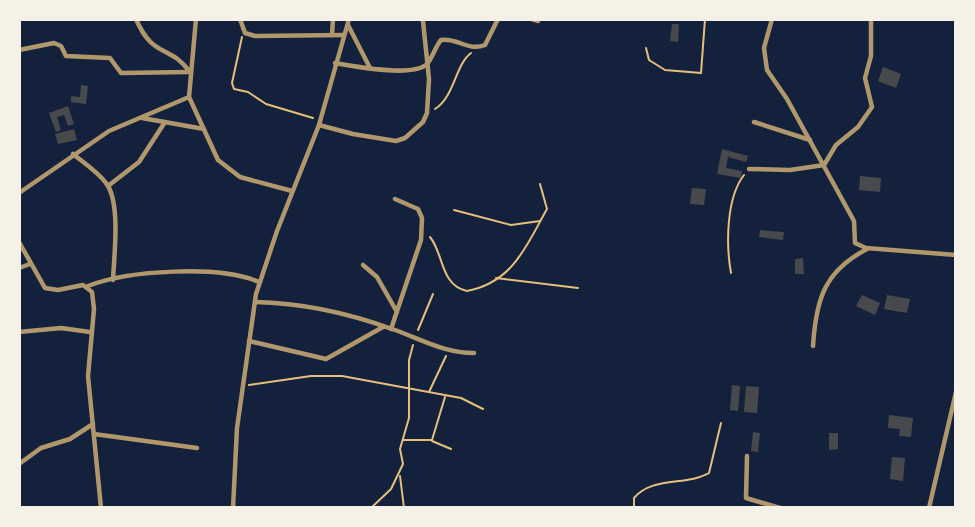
<svg xmlns="http://www.w3.org/2000/svg" width="975" height="527" viewBox="0 0 975 527" font-family="'Archivo Narrow',sans-serif">
  <style>
    .building { fill: #48494c }
    .lines { fill: none; stroke-linecap: round; stroke-linejoin: round }
    .path { stroke: #e5c07b; stroke-width: 2 }
    .minor { stroke: #b1986c; stroke-width: 4.5 }
  </style>
  <rect width="100%" height="100%" fill="#14213d"/>
  <g class="building">
    <path d="M672 24H679L678 42 670 41Z"/>
    <path d="M883 67 901 74 896 88 878 81Z"/>
    <path d="M81 85 88 86 86 104 71 102V96L80 97Z"/>
    <path d="M68 106 74 124 68 126 64 115 57 117 61 130 56 132 49 113Z"/>
    <path d="M74 129 77 140 58 144 55 134Z"/>
    <path d="M722 149 748 156 746 162 728 157 726 168 742 171 741 178 717 174Z"/>
    <path d="M860 176 881 178 880 192 859 190Z"/>
    <path d="M692 188 706 189 704 205 690 204Z"/>
    <path d="M760 230 784 232 783 240 759 237Z"/>
    <path d="M803 258 804 274H795V259Z"/>
    <path d="M862 295 880 303 875 315 856 306Z"/>
    <path d="M887 295 910 299 907 313 884 309Z"/>
    <path d="M732 385 740 386 738 411 730 410Z"/>
    <path d="M746 386 759 387 757 413 744 412Z"/>
    <path d="M889 415 913 418 911 437 899 436 900 429 888 428Z"/>
    <path d="M753 432 760 433 758 452 751 451Z"/>
    <path d="M829 433H838V449L829 450Z"/>
    <path d="M892 457 905 458 903 481 890 479Z"/>
  </g>
  <g class="lines">
    <g class="path">
      <path d="M242 37 232 83 234 89 248 92 266 104 313 118"/>
      <path d="M646 48 649 60 665 70 701 73 705 19"/>
      <path d="M435 109C455 96 455 65 471 53"/>
      <path d="M454 210 511 225 540 221"/>
      <path d="M430 237C444 254 440 285 467 291 514 282 527 244 547 209L540 184"/>
      <path d="M731 273C726 245 726 198 744 175"/>
      <path d="M496 278 578 288"/>
      <path d="M418 330 433 294"/>
      <path d="M249 385 311 376H342L461 398 483 409"/>
      <path d="M429 392 446 356"/>
      <path d="M403 440H432L445 397"/>
      <path d="M432 441 451 449"/>
      <path d="M400 476 404 508"/>
      <path d="M371 508 391 489 403 464 400 449 409 418V360L413 345"/>
      <path d="M634 508V498C652 476 687 486 709 473L721 423"/>
    </g>
    <g class="minor">
      <path d="M136 19C153 59 170 44 190 72"/>
      <path d="M196 19 189 97 218 160 240 177 292 191"/>
      <path d="M240 19 245 33 255 36 344 35"/>
      <path d="M532 19 538 21"/>
      <path d="M772 19 764 48 767 70 787 99 854 221 855 243 866 248 956 255"/>
      <path d="M348 25 370 68"/>
      <path d="M332 35 333 19"/>
      <path d="M19 50 54 43 61 46 66 56 110 58 121 73 190 72"/>
      <path d="M335 63C353 66 413 78 427 64 433 57 435 47 441 40 457 37 468 52 485 45L498 19"/>
      <path d="M142 118 204 129"/>
      <path d="M754 122 810 140"/>
      <path d="M319 125 353 134 396 141 405 138 423 122 427 113 429 79 423 21"/>
      <path d="M73 154C84 163 98 172 106 183 121 202 114 256 113 280"/>
      <path d="M749 169 790 170 824 165 836 145 858 127 872 107 865 78 871 56V19"/>
      <path d="M108 186 139 162 165 122"/>
      <path d="M19 193 109 131 189 97"/>
      <path d="M19 242 45 288 58 290 83 285 92 292 94 309 88 376 101 508"/>
      <path d="M363 265 377 277 397 312"/>
      <path d="M19 268 30 264"/>
      <path d="M88 286C129 270 219 265 259 282"/>
      <path d="M255 302C302 303 348 313 392 329 421 339 444 353 474 353"/>
      <path d="M391 329 421 240 422 218 418 209 395 199"/>
      <path d="M19 332 61 328 90 332"/>
      <path d="M249 341 326 359 383 327"/>
      <path d="M813 346C816 298 825 270 869 248"/>
      <path d="M94 434 197 448"/>
      <path d="M747 456 746 498 780 508"/>
      <path d="M19 464 41 448 70 439 93 424"/>
      <path d="M233 508 237 428 256 294 277 231 319 125 349 19"/>
      <path d="M929 508 956 392"/>
    </g>
  </g>
  <rect width="975" height="527" fill="none" stroke="#f6f1e7" stroke-width="42"/>
</svg>
